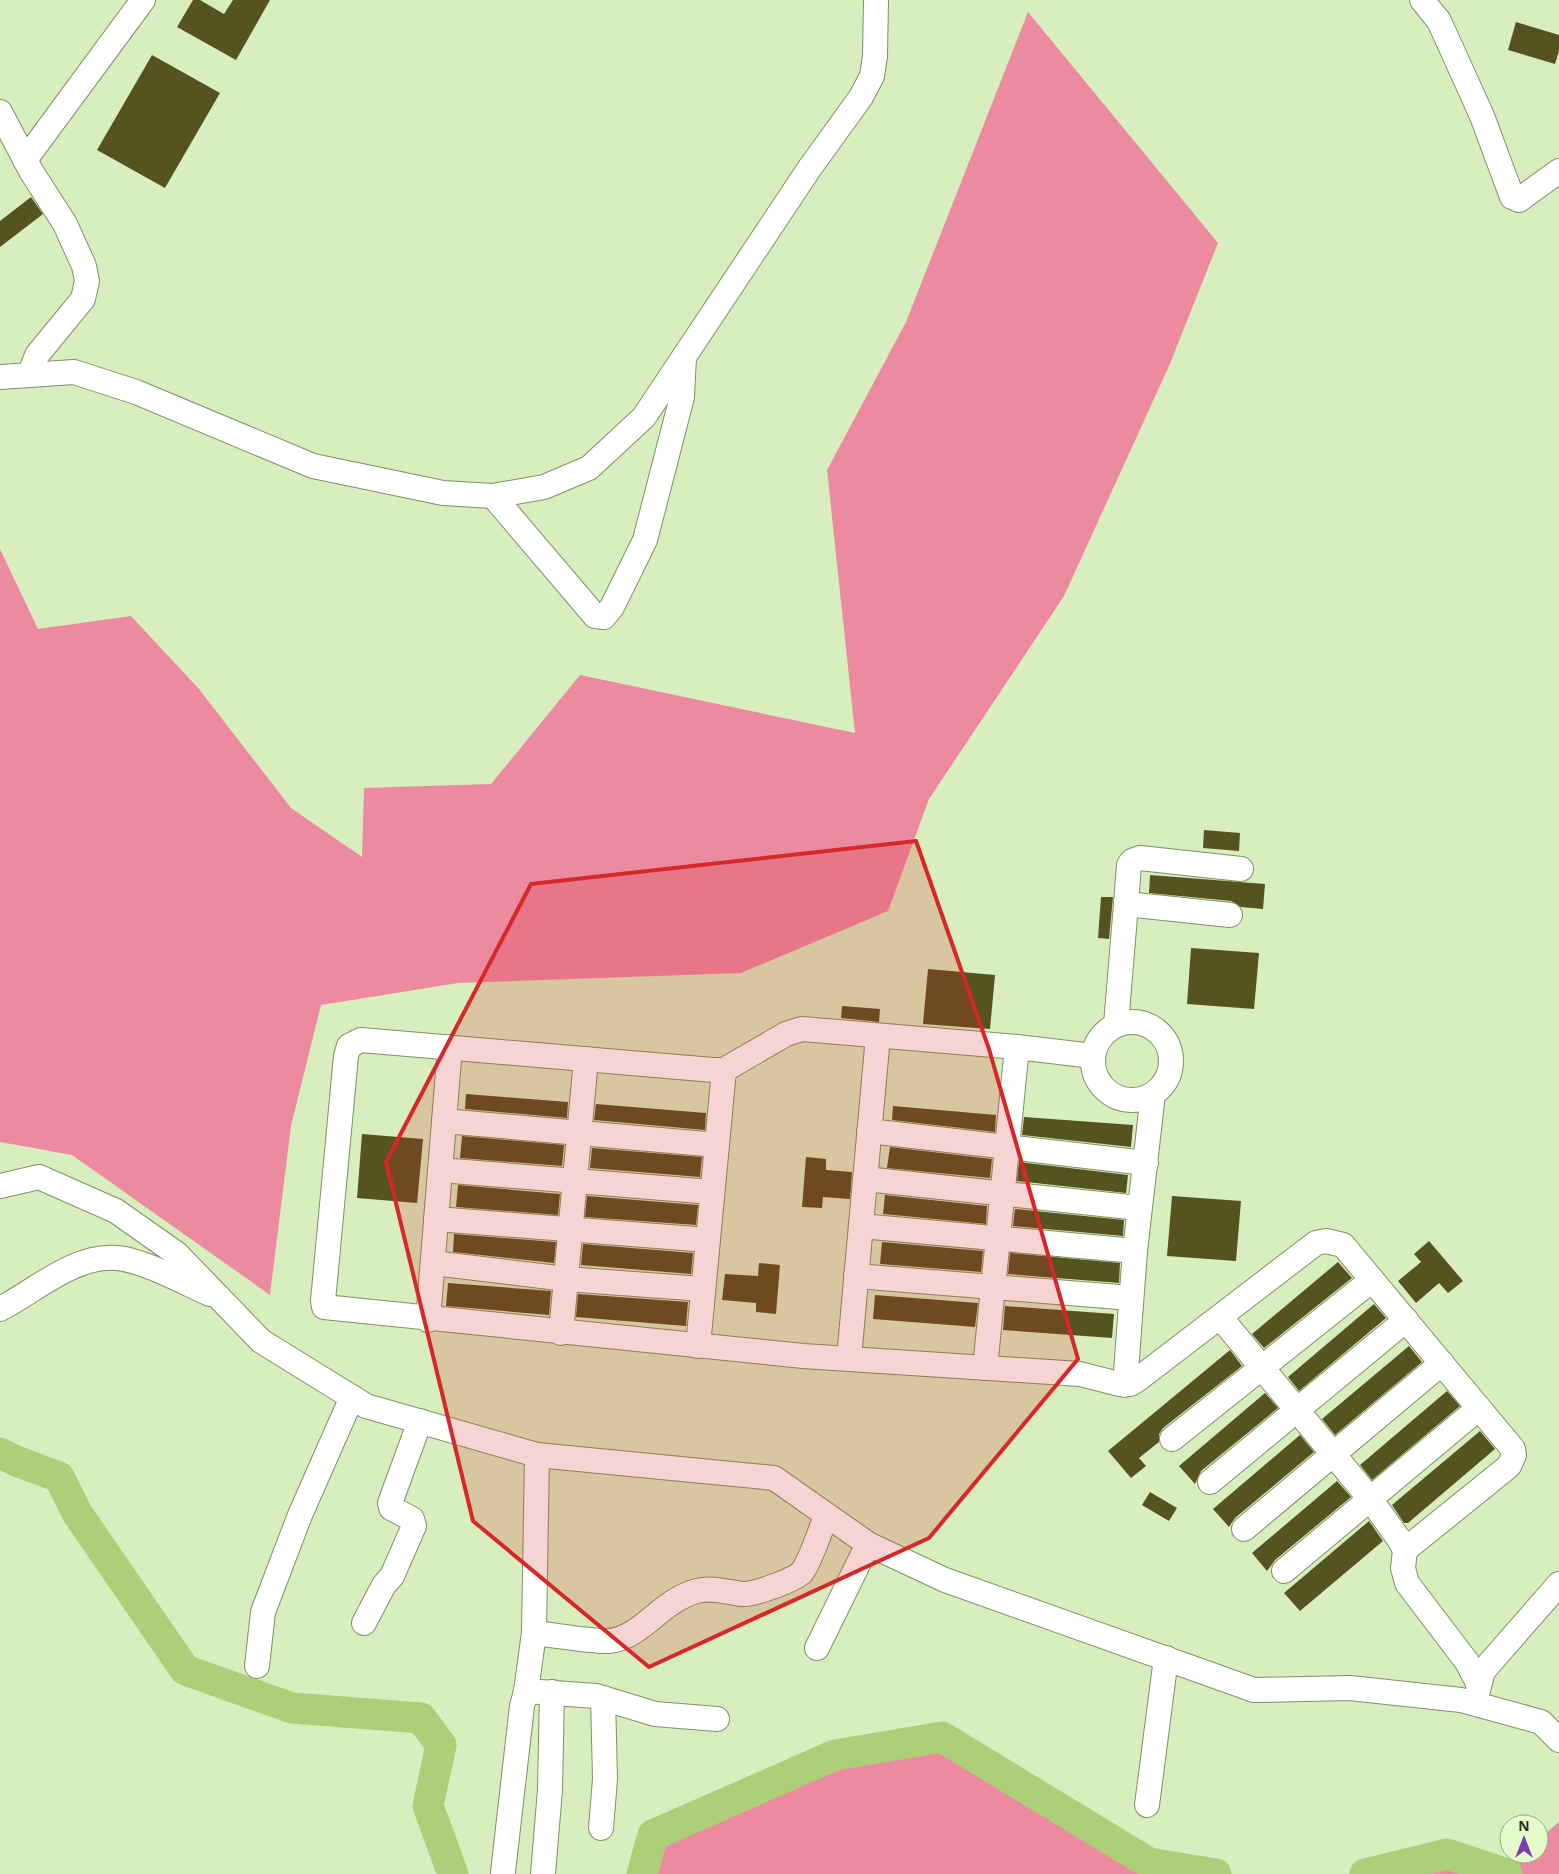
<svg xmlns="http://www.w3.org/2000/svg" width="1559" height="1874" viewBox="0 0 1559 1874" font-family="'Noto Sans',sans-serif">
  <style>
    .forest { fill: #ec8ba0 }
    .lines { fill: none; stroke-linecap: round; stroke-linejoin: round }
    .river { stroke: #adcf79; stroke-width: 31 }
    .building { fill: #555320 }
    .minor-casing { stroke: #7f9165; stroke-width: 26 }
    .minor { stroke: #fff; stroke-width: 24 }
    .marked { fill: #d62828; fill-opacity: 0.2; stroke: #d62828; stroke-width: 4; stroke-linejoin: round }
  </style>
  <rect width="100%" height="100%" fill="#d9eebe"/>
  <g class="forest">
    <path d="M1028 12 1218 243 1169 366 1064 596 929 799 888 911 741 973 458 983 321 1005 291 1126 270 1295 72 1155 0 1142V549L38 629 131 616 199 689 291 808 362 857 364 788 491 784 580 675 855 733 827 470 906 322Z"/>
    <path d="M942 1737 1149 1863 1216 1874H642L653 1835 835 1755Z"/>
    <path d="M1559 1822V1874H1365L1447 1854 1512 1860 1520 1854H1539V1839Z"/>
  </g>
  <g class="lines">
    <g class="river">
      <path d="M0 1453 16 1461 59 1477 77 1513 185 1670 292 1708 421 1718 441 1745 428 1806 453 1874"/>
      <path d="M642 1874 653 1835 835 1755 942 1737 1149 1863 1216 1874"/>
      <path d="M1365 1874 1447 1854 1507 1874"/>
    </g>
  </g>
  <g class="building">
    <path d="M193 0H200L224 14 233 0H270L236 60 177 27Z"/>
    <path d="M1516 22 1559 35V51L1555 64 1508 50Z"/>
    <path d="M152 55 220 93 165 188 97 150Z"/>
    <path d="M31 197 43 214 0 247V221Z"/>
    <path d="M1204 830 1240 833 1239 851 1203 848Z"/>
    <path d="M1150 875 1265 884 1263 909 1241 907 1231 901 1149 893Z"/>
    <path d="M1101 897H1113L1109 939 1098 938Z"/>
    <path d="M1191 948 1259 953 1254 1009 1187 1004Z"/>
    <path d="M928 969 995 975 990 1029 923 1024Z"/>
    <path d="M842 1006 880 1009 879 1022 841 1018Z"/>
    <path d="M466 1094 568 1102 567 1118 465 1109Z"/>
    <path d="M596 1104 706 1113 705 1130 594 1120Z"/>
    <path d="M893 1106 996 1115 995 1132 892 1120Z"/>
    <path d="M1024 1117 1133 1125 1131 1147 1022 1135Z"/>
    <path d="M362 1134 423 1139 417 1203 357 1198Z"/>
    <path d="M462 1136 564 1145 562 1166 460 1158Z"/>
    <path d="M890 1147 992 1159 990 1178 887 1168Z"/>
    <path d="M592 1148 702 1157 700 1177 590 1168Z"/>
    <path d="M806 1157 826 1159V1170L852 1172 850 1199 823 1197 822 1208 802 1207Z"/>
    <path d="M1019 1162 1128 1175 1126 1193 1017 1181Z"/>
    <path d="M458 1185 560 1194 558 1215 456 1207Z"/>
    <path d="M885 1195 987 1206 986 1224 883 1214Z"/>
    <path d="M587 1196 698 1205 696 1225 585 1217Z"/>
    <path d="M1172 1196 1241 1201 1236 1261 1167 1256Z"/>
    <path d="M1015 1209 1124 1220 1123 1236 1013 1226Z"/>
    <path d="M454 1234 556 1242 554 1263 453 1252Z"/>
    <path d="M1429 1241 1463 1281 1448 1293 1439 1283 1416 1303 1398 1281 1421 1262 1414 1254Z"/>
    <path d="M882 1242 983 1251 981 1272 880 1264Z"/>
    <path d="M583 1244 693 1253 691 1274 581 1265Z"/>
    <path d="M1010 1253 1120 1263 1119 1283 1008 1274Z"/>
    <path d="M1338 1262 1352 1278 1264 1348 1252 1334Z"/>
    <path d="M759 1263 780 1265 776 1314 756 1312V1303L722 1300 725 1274 758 1276Z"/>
    <path d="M448 1283 551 1291 549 1315 446 1306Z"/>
    <path d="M578 1294 688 1302 686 1326 576 1317Z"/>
    <path d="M875 1295 978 1303 975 1327 873 1319Z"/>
    <path d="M1374 1304 1386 1318 1299 1391 1288 1377Z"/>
    <path d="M1005 1306 1114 1314 1112 1338 1003 1330Z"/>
    <path d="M1409 1346 1422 1362 1335 1435 1322 1419Z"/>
    <path d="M1230 1350 1242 1366 1163 1428 1159 1434V1442L1139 1458 1146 1466 1131 1478 1108 1451Z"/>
    <path d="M1447 1391 1460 1406 1372 1480 1360 1465Z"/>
    <path d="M1265 1393 1278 1408 1201 1471 1195 1484 1179 1466Z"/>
    <path d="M1480 1431 1495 1449 1408 1523H1404L1392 1505Z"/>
    <path d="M1300 1435 1314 1452 1235 1518 1229 1527 1213 1509Z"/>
    <path d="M1337 1481 1351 1497 1275 1560 1267 1571 1252 1553Z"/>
    <path d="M1150 1492 1177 1508 1169 1521 1142 1505Z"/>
    <path d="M1369 1521 1383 1541 1300 1611 1284 1593Z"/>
  </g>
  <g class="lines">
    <g class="minor-casing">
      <g id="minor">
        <path d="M1422 0 1439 21 1482 116 1512 197 1519 200 1559 171"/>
        <path d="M0 112 31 171 65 224 84 266 87 281 83 299 37 355 30 373"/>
        <path d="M25 160 143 0"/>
        <path d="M0 377 74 372 136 392 313 466 443 493 493 496 544 487 589 468 644 417 809 169 861 97 872 76 875 56 876 0"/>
        <path d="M493 496 595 616 604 617 612 607 645 540 682 397 684 357"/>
        <path d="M1126 904 1129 865 1132 861 1140 858 1241 869"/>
        <circle cx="1132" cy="1061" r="39"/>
        <path d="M1116 1025 1126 904 1230 915"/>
        <path d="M1093 1056 1017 1047 802 1029 786 1034 724 1070H713L361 1040 349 1046 346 1056 323 1301 324 1307 803 1356 1080 1374 1119 1384H1130L1137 1380 1316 1243 1326 1241 1343 1245 1513 1449 1514 1455 1509 1466 1405 1550"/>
        <path d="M444 1121 717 1145"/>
        <path d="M869 1131 1146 1163"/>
        <path d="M440 1170 712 1192"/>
        <path d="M865 1179 1139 1208"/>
        <path d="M0 1186 39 1177 116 1211 177 1254 261 1341 366 1406 537 1455 774 1478 868 1544 945 1580 1254 1690 1350 1688 1461 1700 1541 1722 1559 1740"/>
        <path d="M436 1219 708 1240"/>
        <path d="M861 1226 1135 1251"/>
        <path d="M433 1263 566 1279 703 1289"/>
        <path d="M856 1276 1131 1298"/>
        <path d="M0 1309C35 1291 75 1254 117 1258 143 1260 185 1283 210 1294"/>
        <path d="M1221 1318 1371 1500 1399 1539 1405 1550 1403 1568 1407 1583 1467 1662 1478 1683"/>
        <path d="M428 1320 450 1047"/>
        <path d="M561 1333 586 1059"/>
        <path d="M698 1346 724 1070"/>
        <path d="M849 1358 878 1036"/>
        <path d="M985 1368 1017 1047"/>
        <path d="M1125 1385 1135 1251 1153 1094"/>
        <path d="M1172 1439 1372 1280"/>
        <path d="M1210 1482 1406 1320"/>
        <path d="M1244 1529 1442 1363"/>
        <path d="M1284 1571 1479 1408"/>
        <path d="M364 1623 384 1585 392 1576 414 1526 412 1519 391 1508 390 1503 420 1421"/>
        <path d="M534 1633C556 1635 589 1642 609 1641 642 1638 661 1600 697 1591 712 1587 727 1592 742 1594 753 1595 795 1580 802 1572 811 1560 820 1531 826 1516"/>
        <path d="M817 1648 868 1544"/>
        <path d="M257 1666 263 1612 300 1515 352 1397"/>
        <path d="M526 1691 596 1696 655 1714 717 1719"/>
        <path d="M1477 1694 1483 1671 1559 1584"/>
        <path d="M1147 1805 1166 1658"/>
        <path d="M601 1828 605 1779 603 1698"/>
        <path d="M503 1872 522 1706 526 1691 534 1633 537 1455"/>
        <path d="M543 1874 550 1790 552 1692"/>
      </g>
    </g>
    <use href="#minor" class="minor"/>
  </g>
  <path class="marked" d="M916 841 989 1049 1078 1359 929 1538 649 1667 473 1521 386 1162 531 884Z"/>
  <g transform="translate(1524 1839)"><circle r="24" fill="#e6fbcb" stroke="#9aa985"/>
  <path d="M0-4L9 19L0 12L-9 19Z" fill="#7e3cb1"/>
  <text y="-8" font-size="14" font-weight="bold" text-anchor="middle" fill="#282f1d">N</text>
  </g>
</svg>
